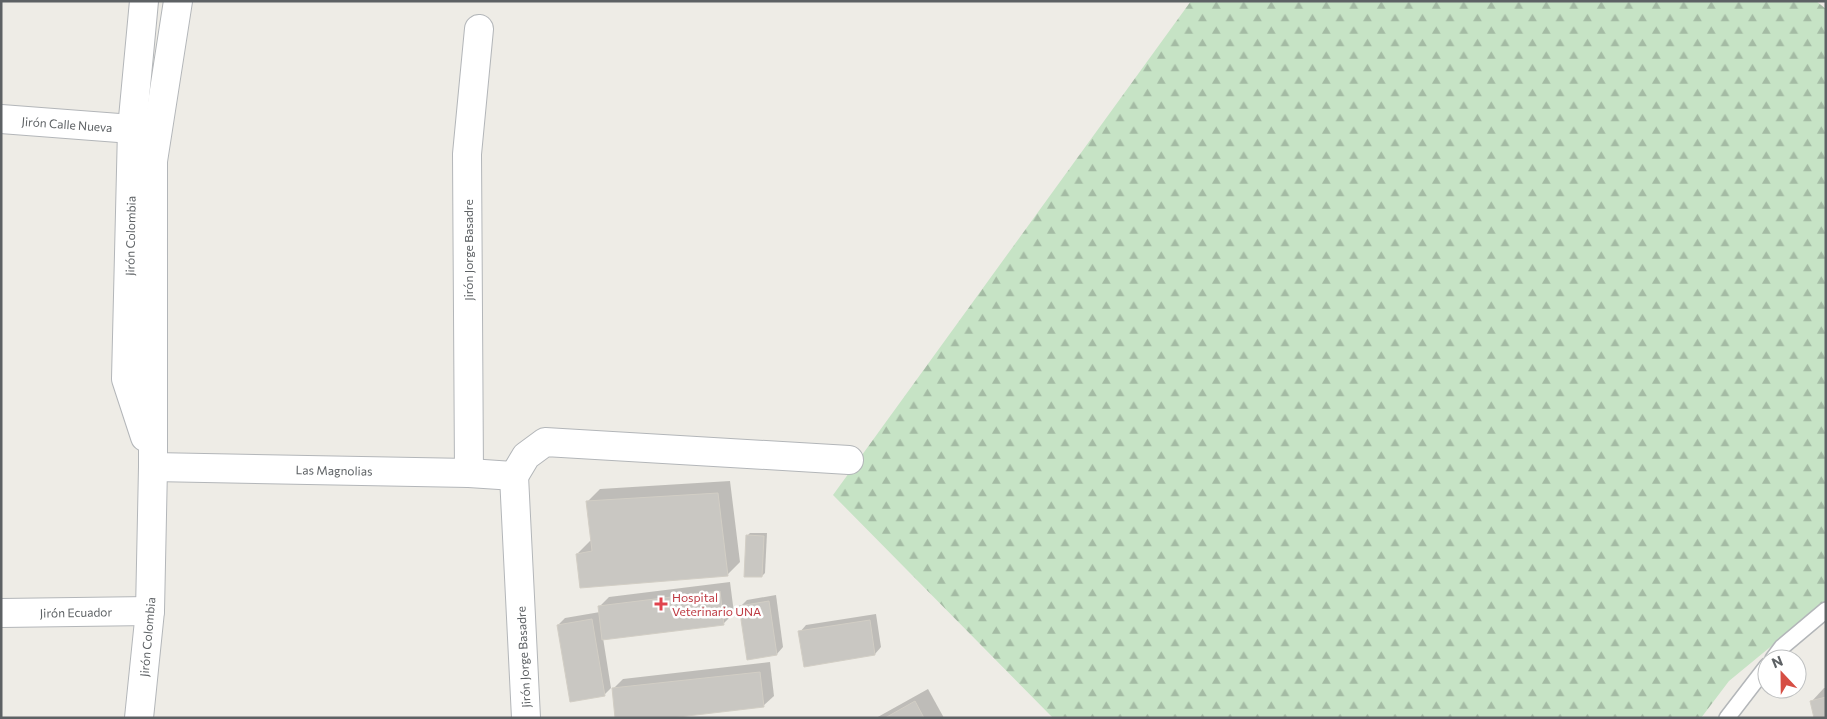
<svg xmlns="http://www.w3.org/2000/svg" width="1827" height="719" viewBox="0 0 1827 719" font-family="Commissioner,sans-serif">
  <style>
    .forest { fill: url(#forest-firs) }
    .shadow { fill: #0003 }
    .building { fill: #c9c7c2; stroke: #d2cec5 }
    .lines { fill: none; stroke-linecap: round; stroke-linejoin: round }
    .lane-casing { stroke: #b3b6b9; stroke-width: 18 }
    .street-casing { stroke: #b3b6b9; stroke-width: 30 }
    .lane { stroke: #fff; stroke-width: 15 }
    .street { stroke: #fff; stroke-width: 28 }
    .health-dot { fill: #e0444e; stroke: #fff; stroke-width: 2 }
    .labels { text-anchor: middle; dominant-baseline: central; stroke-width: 5; stroke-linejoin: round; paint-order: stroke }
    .street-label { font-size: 12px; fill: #5d6164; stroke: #fff }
    .health-label { font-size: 12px; fill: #be3a42; stroke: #fff; text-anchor: start }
  </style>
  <defs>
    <pattern id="forest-firs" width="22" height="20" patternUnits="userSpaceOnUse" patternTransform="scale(1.25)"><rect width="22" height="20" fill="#c6e3c5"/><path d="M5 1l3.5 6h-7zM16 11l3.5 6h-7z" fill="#a4bba4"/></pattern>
  </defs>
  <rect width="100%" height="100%" fill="#eeece6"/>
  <path class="forest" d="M1191 1H1816L1826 9V601L1729 681 1701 718H1053L833 495Z"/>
  <g class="shadow">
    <path d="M730 481 740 562 727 575 577 554 590 541H592L587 502 600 489Z"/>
    <path d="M750 533H767L765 573 762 576 747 536Z"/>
    <path d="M730 582 734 613 724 623 603 638 611 688 604 695 558 625 565 618 600 612 599 607 609 597Z"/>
    <path d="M776 595 783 647 777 654 740 607 747 600Z"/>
    <path d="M876 614 881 647 875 654 800 632 806 625Z"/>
    <path d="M770 662 774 696 763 706 613 689 623 679Z"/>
    <path d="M1824 688H1826V718L1812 701Z"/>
    <path d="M928 689 944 718H876Z"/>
  </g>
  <g class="building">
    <path d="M718 493 728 576 580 588 576 554 592 551 586 501Z"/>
    <path d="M746 535 764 536 762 577H744Z"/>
    <path d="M720 591 724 625 602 640 598 606Z"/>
    <path d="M769 601 777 655 747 660 739 606Z"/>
    <path d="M592 619 605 696 570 702 557 625Z"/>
    <path d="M870 620 875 655 804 667 798 631Z"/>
    <path d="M760 672 764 707 670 718H615L612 688Z"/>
    <path d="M1826 697V718H1814L1810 701Z"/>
    <path d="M915 701 924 718H885Z"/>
  </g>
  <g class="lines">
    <g class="lane-casing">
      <g id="lane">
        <path d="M1773 659 1782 647 1826 610"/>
        <path d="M1727 718 1767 666"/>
      </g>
    </g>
    <g class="street-casing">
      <g id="street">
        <path d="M144 1 132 129 126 379 145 437"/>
        <path d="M1 119 132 129"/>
        <path d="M153 467 469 473 514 476"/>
        <path d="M469 473 467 154 479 29"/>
        <path d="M514 476 526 456 545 442 849 460"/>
        <path d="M514 476 526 718"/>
        <path d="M1 613 150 611"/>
        <path d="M139 718 150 611 153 467V161L178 1"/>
      </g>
    </g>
    <use href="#lane" class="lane"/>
    <use href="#street" class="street"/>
  </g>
  <path class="health-dot" d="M658.5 596.5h5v5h5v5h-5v5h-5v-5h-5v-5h5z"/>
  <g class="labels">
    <g class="street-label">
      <text transform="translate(67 124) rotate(4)">Jirón Calle Nueva</text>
      <text transform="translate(130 236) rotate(-89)">Jirón Colombia</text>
      <text transform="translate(468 250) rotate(-90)">Jirón Jorge Basadre</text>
      <text transform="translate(334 470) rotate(1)">Las Magnolias</text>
      <text transform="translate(76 612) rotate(-1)">Jirón Ecuador</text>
      <text transform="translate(147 637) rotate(-85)">Jirón Colombia</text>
      <text transform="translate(523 657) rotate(-93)">Jirón Jorge Basadre</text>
    </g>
    <g class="health-label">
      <text x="672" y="597">Hospital<tspan x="672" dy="14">Veterinario UNA</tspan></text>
    </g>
  </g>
  <rect width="1827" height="719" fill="none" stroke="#5d6164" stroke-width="5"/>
  <g transform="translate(1782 674) rotate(338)"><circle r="24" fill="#ffffff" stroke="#bec0c1"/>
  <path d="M0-4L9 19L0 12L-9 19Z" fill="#d64e44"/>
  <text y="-8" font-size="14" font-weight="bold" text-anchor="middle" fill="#5d6164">N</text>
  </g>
</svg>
